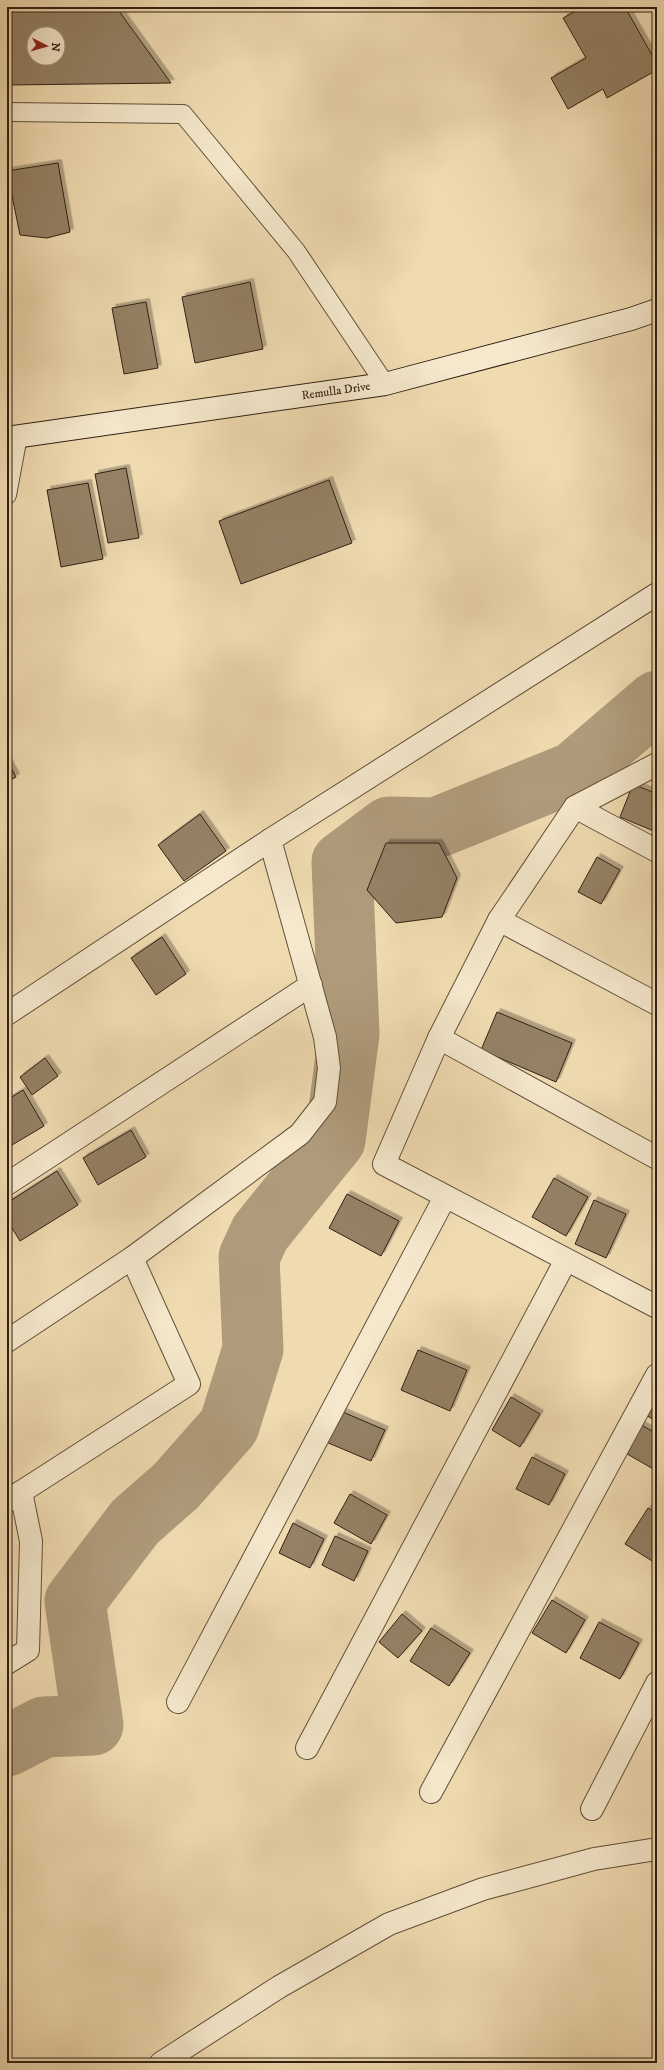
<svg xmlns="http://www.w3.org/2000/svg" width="664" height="2070" viewBox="0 0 664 2070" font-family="'IM FELL DW Pica',serif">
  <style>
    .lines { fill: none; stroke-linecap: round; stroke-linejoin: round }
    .river { stroke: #af9b7b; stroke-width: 61 }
    .building { fill: #948165; stroke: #312013; fill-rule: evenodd; filter: url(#shadow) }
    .service-casing { stroke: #614f3a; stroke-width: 20 }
    .minor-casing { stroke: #614f3a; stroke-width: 24 }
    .secondary-casing { stroke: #312013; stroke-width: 24 }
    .service { stroke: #f5e8cc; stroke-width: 18 }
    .minor { stroke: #f5e8cc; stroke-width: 22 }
    .secondary { stroke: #f5e8cc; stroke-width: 22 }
    .labels { text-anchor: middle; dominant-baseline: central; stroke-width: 3; stroke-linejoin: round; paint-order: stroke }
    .street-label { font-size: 12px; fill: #312013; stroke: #f5e8cc }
  </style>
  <defs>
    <filter id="shadow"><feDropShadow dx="3.5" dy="-3.5" stdDeviation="0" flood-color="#0004"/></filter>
  </defs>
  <rect width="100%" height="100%" fill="#f0dbb1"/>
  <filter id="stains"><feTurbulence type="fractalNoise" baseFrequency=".005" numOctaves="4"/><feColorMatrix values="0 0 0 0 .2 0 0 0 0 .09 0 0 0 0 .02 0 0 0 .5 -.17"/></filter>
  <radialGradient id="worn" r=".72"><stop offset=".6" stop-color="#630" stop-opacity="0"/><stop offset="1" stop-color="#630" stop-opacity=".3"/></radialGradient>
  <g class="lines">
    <path class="river" d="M7 1746 44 1727 93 1725 75 1601 135 1522 176 1486 229 1426 253 1349 249 1257 260 1233 335 1140 349 1034 342 862 389 827 436 828 574 772 657 701"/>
  </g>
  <g class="building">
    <path d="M7 7H116L171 83 7 85ZM34 34H58V58H34Z"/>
    <path d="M583 7H625L657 64V70L607 98 603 89 568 109 551 78 586 58 563 18Z"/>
    <path d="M58 163 70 232 47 238 20 235 7 171Z"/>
    <path d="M250 282 263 349 195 363 182 297Z"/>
    <path d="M146 302 158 368 124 374 112 308Z"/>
    <path d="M126 468 139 538 108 543 95 474Z"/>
    <path d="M329 480 352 543 241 584 219 521Z"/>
    <path d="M88 483 103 559 61 567 47 490Z"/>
    <path d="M7 760 16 777 7 782Z"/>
    <path d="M633 784 657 794 656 832 620 817Z"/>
    <path d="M200 814 226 851 184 881 158 845Z"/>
    <path d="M386 843H439L457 878 442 917 396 923 367 890Z"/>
    <path d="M597 857 620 870 601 904 578 892Z"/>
    <path d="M162 937 186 974 156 995 131 958Z"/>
    <path d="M497 1012 572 1043 556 1082 481 1050Z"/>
    <path d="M45 1058 58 1076 32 1095 20 1077Z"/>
    <path d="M23 1090 44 1126 7 1148V1100Z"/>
    <path d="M131 1130 146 1157 98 1185 83 1158Z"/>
    <path d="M57 1171 78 1205 20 1241 7 1220V1203Z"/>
    <path d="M554 1178 588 1197 566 1236 532 1217Z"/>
    <path d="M347 1194 399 1221 381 1256 329 1228Z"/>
    <path d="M594 1200 626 1214 606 1258 575 1244Z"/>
    <path d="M418 1350 467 1370 450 1411 401 1390Z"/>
    <path d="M511 1397 540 1414 520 1447 492 1430Z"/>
    <path d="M657 1398V1422L646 1415Z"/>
    <path d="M338 1410 385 1430 371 1461 326 1442Z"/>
    <path d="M638 1423 657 1434V1466L655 1470 622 1451Z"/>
    <path d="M532 1457 565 1474 549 1505 516 1489Z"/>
    <path d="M350 1494 387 1515 371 1544 334 1523Z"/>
    <path d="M648 1508 657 1514V1564L625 1544Z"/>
    <path d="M293 1523 324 1539 310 1568 279 1553Z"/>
    <path d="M335 1536 368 1551 354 1581 322 1565Z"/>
    <path d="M552 1600 585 1620 566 1653 532 1633Z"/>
    <path d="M402 1614 422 1631 398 1658 379 1642Z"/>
    <path d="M599 1622 639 1643 620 1679 580 1658Z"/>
    <path d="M431 1628 470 1653 449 1686 410 1661Z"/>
  </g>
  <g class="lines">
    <g class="service-casing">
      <g id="service">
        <path d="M7 112 183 114 296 251 385 384"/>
        <path d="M7 495 18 436"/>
      </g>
    </g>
    <g class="minor-casing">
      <g id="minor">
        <path d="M657 764 575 807 499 920 439 1038 384 1164 657 1307"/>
        <path d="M575 807 657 851"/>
        <path d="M499 920 657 1004"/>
        <path d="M7 1014 270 840 657 594"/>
        <path d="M439 1038 657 1158"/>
        <path d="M7 1184 311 985"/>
        <path d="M7 1341 132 1258 300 1134 325 1102 329 1068 325 1037 270 840"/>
        <path d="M7 1501 189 1384 132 1258"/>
        <path d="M7 1663 28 1650 31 1541 21 1492"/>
        <path d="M178 1702 445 1197"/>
        <path d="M307 1748 566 1260"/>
        <path d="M431 1792 657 1375"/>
        <path d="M592 1809 657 1683"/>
        <path d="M161 2063 279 1987 389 1924 483 1889 594 1859 657 1849"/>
      </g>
    </g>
    <g class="secondary-casing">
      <path id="secondary" d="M7 438 385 384 631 319 657 310"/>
    </g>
    <use href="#service" class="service"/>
    <use href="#minor" class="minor"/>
    <use href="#secondary" class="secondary"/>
  </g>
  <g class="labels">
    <g class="street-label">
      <text transform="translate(336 391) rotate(-8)">Remulla Drive</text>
    </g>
  </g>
  <rect width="664" height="2070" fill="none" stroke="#f0dbb1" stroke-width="24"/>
  <rect x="8" y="8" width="648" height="2054" fill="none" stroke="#312013" stroke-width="2"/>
  <rect x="12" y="12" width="640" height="2046" fill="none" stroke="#312013"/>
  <g transform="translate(46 46) rotate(96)"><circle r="19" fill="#f5e8cc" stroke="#a79882"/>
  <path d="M0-3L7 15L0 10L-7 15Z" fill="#8f2418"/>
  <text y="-6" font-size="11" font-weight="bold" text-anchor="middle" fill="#312013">N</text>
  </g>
  <rect width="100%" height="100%" filter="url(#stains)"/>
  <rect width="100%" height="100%" fill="url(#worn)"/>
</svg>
